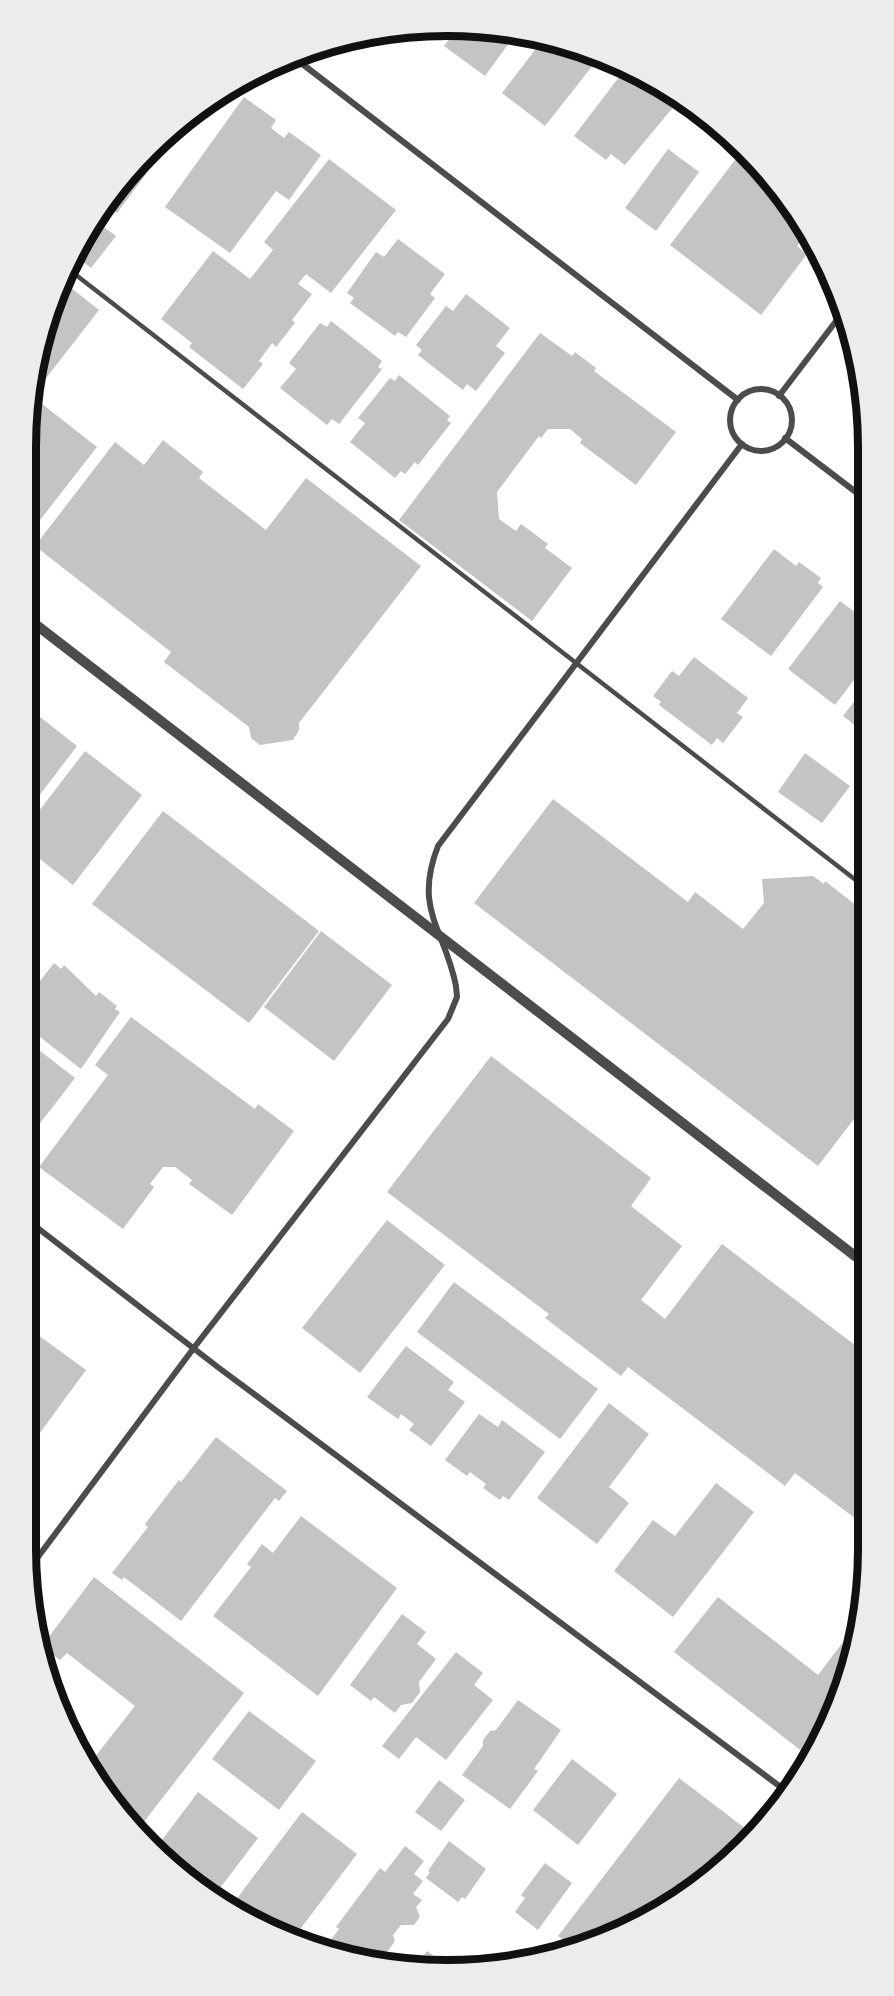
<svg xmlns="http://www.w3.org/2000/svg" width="894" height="1996" viewBox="0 0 894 1996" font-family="Literata,serif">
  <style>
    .building { fill: #c4c4c4 }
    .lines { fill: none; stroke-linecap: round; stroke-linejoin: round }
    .service { stroke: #4c4c4c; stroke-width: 4.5 }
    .minor { stroke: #4c4c4c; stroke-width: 6 }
    .tertiary { stroke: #4c4c4c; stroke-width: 10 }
    .rim { fill: none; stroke: #111; stroke-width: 8 }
  </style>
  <rect width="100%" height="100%" fill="#fff"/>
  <g class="building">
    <path d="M458 27 517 32 485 76 444 46Z"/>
    <path d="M544 38 601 55 545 126 502 93Z"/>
    <path d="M626 68 680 99 625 165 611 154 606 160 574 136Z"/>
    <path d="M244 97 276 120 271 128 284 138 289 132 321 155 289 200 276 191 230 253 165 207Z"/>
    <path d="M668 149 699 172 656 231 625 208Z"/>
    <path d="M742 151 781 190 806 233 797 246 807 254 761 315 670 245Z"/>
    <path d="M329 159 396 210 331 293 306 274 298 284 312 294 292 320 295 323 276 347 272 343 259 361 263 364 243 389 189 347 192 343 161 319 213 251 250 279 273 250 264 242Z"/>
    <path d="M135 166 146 174 117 213 104 204Z"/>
    <path d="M93 219 116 236 91 268 74 255Z"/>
    <path d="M398 239 445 274 430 294 435 298 406 337 398 332 395 336 350 303 354 298 347 293 376 252 384 257Z"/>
    <path d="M61 280 99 310 33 395 34 365Z"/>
    <path d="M466 294 510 328 496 346 505 353 476 391 467 384 463 390 418 355 422 350 416 345 446 306 453 311Z"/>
    <path d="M331 321 382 361 378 367 382 369 339 424 332 419 327 425 280 388 296 369 289 363 320 323 327 327Z"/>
    <path d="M540 333 572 356 575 352 596 368 594 371 676 432 636 485 580 443 582 439 570 429H548L541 438 539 436 497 492 499 519 516 531 521 524 548 544 545 548 572 568 532 621 399 520Z"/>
    <path d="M399 375 450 416 447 420 451 423 418 465 415 462 405 474 401 471 395 478 350 442 365 423 358 418 390 378 395 381Z"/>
    <path d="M37 400 97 447 40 520 26 509V447L29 411Z"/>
    <path d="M163 440 203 472 199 478 266 530 306 478 421 566 299 723V730L293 740 260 745 251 738 249 727 164 662 171 652 35 546 115 442 144 465Z"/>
    <path d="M774 549 796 566 799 562 821 578 818 583 823 587 771 656 721 619Z"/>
    <path d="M840 601 864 619 861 622 866 625V664L835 705 788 669Z"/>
    <path d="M694 657 748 698 737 713 743 717 723 743 717 738 712 745 659 705 661 702 653 696 672 671 679 676Z"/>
    <path d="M866 686V734L843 716Z"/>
    <path d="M26 706 77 746 26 813Z"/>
    <path d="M85 751 142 795 73 885 26 848V828Z"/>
    <path d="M805 753 850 786 822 823 778 792Z"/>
    <path d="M553 799 688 902 695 892 743 929 764 903 762 879 813 876 824 884 825 881 866 913 867 1102 818 1166 474 903Z"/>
    <path d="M163 811 319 931 249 1023 92 904Z"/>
    <path d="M321 931 392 985 334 1061 264 1007Z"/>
    <path d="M54 963 61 969 64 965 96 996 99 992 117 1006 115 1009 120 1012 81 1069 26 1026V999Z"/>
    <path d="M131 1017 255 1109 258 1104 294 1131 232 1215 189 1184 192 1180 175 1167H163L150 1184 154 1187 123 1229 39 1167 108 1075 95 1065Z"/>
    <path d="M26 1040 75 1078 31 1135 26 1131Z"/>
    <path d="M491 1056 651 1178 631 1206 682 1246 641 1300 654 1310 665 1319 722 1244 868 1355V1528L795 1473 785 1486 628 1367 621 1376 545 1318 549 1314 387 1192Z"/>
    <path d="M387 1220 445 1265 360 1373 302 1328Z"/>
    <path d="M454 1282 598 1389 560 1439 417 1332Z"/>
    <path d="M34 1332 86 1370 26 1452V1343Z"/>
    <path d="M406 1346 454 1382 448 1390 465 1402 431 1446 409 1430 414 1424 401 1414 398 1419 367 1397Z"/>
    <path d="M609 1403 649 1434 609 1487 629 1503 597 1544 537 1498Z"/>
    <path d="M479 1414 498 1427 502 1420 545 1452 509 1500 503 1496 500 1500 483 1488 486 1484 470 1472 467 1476 445 1460Z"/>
    <path d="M216 1437 287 1491 279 1501 275 1498 181 1621 124 1577 122 1580 112 1573 148 1527 145 1524 179 1480 181 1482Z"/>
    <path d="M716 1483 754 1512 673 1617 614 1571 653 1520 675 1536Z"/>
    <path d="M301 1516 397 1588 318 1696 213 1616 251 1567 247 1564 262 1544 273 1553Z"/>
    <path d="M94 1577 244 1693 136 1832 87 1767 135 1706 67 1653 60 1660 42 1646Z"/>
    <path d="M718 1597 818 1675 843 1642 854 1651 837 1710 808 1756 674 1652Z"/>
    <path d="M402 1614 426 1632 417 1644 436 1659 419 1682 420 1692 412 1703 401 1705 395 1713 374 1697 371 1701 350 1685Z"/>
    <path d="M456 1652 483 1673 474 1685 493 1700 446 1760 416 1737 399 1759 382 1746Z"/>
    <path d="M518 1700 561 1730 534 1769 538 1771 510 1809 462 1775 483 1746V1740L490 1731 496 1730Z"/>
    <path d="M249 1711 316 1761 279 1810 212 1759Z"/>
    <path d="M572 1759 617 1794 578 1845 533 1810Z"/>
    <path d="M679 1778 754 1835 657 1914 572 1946 558 1936Z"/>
    <path d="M439 1780 465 1800 441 1831 415 1812Z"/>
    <path d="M198 1792 258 1838 214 1896 156 1848Z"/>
    <path d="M302 1812 357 1854 295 1936 252 1920 232 1905Z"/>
    <path d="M449 1841 486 1869 465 1899 462 1897 458 1902 426 1878 430 1872 428 1871Z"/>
    <path d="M405 1846 424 1861 414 1874 423 1881 413 1894 422 1900 416 1907 420 1917 414 1925H401L393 1935 395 1941 385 1955H379L373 1963 352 1958 330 1941 339 1929 336 1927 380 1868 385 1872Z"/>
    <path d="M545 1863 572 1883 538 1930 515 1912 525 1898 521 1895Z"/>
    <path d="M427 1951 453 1970 415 1967Z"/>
  </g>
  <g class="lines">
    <path class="service" d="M67 268 866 888"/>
    <g class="minor">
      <path d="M292 56 738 400"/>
      <circle cx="761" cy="420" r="31"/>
      <path d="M779 396 843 312"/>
      <path d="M785 438 865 499"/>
      <path d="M26 1219 219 1368 786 1791"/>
      <path d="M29 1569 193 1349 448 1019 457 997 456 986C445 929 413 910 438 846L742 444"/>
    </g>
    <path class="tertiary" d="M26 617 868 1266"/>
  </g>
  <path d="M0 0H894V1996H0ZM447 36H447A411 411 0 0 1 858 447V1549A411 411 0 0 1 447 1960H447A411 411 0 0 1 36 1549V447A411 411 0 0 1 447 36Z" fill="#ececec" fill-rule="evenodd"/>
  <path class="rim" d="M447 36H447A411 411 0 0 1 858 447V1549A411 411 0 0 1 447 1960H447A411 411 0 0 1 36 1549V447A411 411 0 0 1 447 36Z"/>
</svg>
